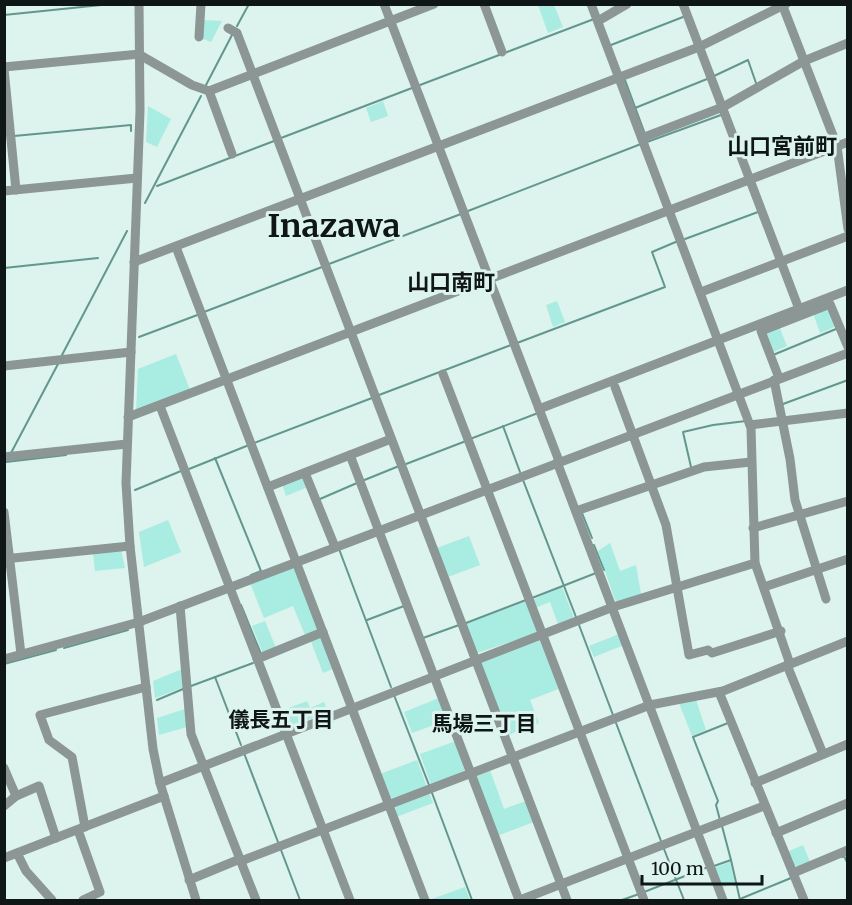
<svg xmlns="http://www.w3.org/2000/svg" width="852" height="905" viewBox="0 0 852 905" font-family="Merriweather,'Noto Sans JP',serif">
  <style>
    .green { fill: #a9ece1 }
    .lines { fill: none; stroke-linecap: round; stroke-linejoin: round }
    .stream { stroke: #63978e; stroke-width: 2 }
    .minor { stroke: #8c9694; stroke-width: 9 }
    .labels { text-anchor: middle; dominant-baseline: central; stroke-width: 6; stroke-linejoin: round; paint-order: stroke }
    .neighbourhood-label { font-size: 21px; font-weight: bold; fill: #0f1716; stroke: #dcf3ee }
    .quarter-label { font-size: 22px; font-weight: bold; fill: #0f1716; stroke: #dcf3ee }
    .town-label { font-size: 32px; font-weight: bold; fill: #0f1716; stroke: #dcf3ee }
  </style>
  <rect width="100%" height="100%" fill="#dcf3ee"/>
  <g class="green">
    <path d="M538 5H554L563 27 548 33Z"/>
    <path d="M202 20 222 21 211 42 201 38Z"/>
    <path d="M383 101 388 116 371 122 366 108Z"/>
    <path d="M148 106 171 119 157 147 146 142Z"/>
    <path d="M557 301 565 322 553 327 546 305Z"/>
    <path d="M827 308 837 326 820 333 813 313Z"/>
    <path d="M779 326 787 346 771 353 765 332Z"/>
    <path d="M176 354 190 390 136 412 138 369Z"/>
    <path d="M302 476 308 487 286 496 282 484Z"/>
    <path d="M168 520 181 552 144 567 139 532Z"/>
    <path d="M469 536 480 565 448 577 437 548Z"/>
    <path d="M610 543 620 571 636 565 641 594 619 602 615 600 598 551Z"/>
    <path d="M121 550 125 568 95 571 93 553Z"/>
    <path d="M293 566 319 630 305 635 293 606 264 618 250 583Z"/>
    <path d="M562 587 574 618 558 624 550 602 535 608 532 600Z"/>
    <path d="M527 601 537 633 477 653 466 624Z"/>
    <path d="M265 621 276 648 263 654 252 626Z"/>
    <path d="M619 634 624 645 594 657 589 646Z"/>
    <path d="M320 635 335 668 323 673 310 639Z"/>
    <path d="M539 639 542 640 561 688 530 700 539 723 508 735 481 664 483 661Z"/>
    <path d="M182 669 184 687 155 698 153 681Z"/>
    <path d="M439 698 448 720 412 733 404 712Z"/>
    <path d="M696 700 706 730 692 736 679 703Z"/>
    <path d="M307 701 310 708 324 702 328 712 291 727 287 725 281 711Z"/>
    <path d="M185 709 187 727 159 735 157 718Z"/>
    <path d="M456 741 465 772 431 785 420 754Z"/>
    <path d="M417 760 427 787 389 799 380 774Z"/>
    <path d="M490 770 504 809 526 801 534 822 497 836 475 778 476 775Z"/>
    <path d="M429 793 433 803 396 817 395 806Z"/>
    <path d="M803 845 810 862 798 867 793 865 787 852Z"/>
    <path d="M730 862 735 883 721 888 714 868Z"/>
    <path d="M465 887 470 900H429Z"/>
  </g>
  <g class="lines">
    <g class="stream">
      <path d="M4 15 111 4"/>
      <path d="M237 26 249 4"/>
      <path d="M611 45 683 17"/>
      <path d="M714 76 748 60 756 83"/>
      <path d="M625 80 645 134"/>
      <path d="M206 85 232 35"/>
      <path d="M420 85 594 19"/>
      <path d="M635 108 707 79"/>
      <path d="M14 136 131 125V131"/>
      <path d="M281 138 412 88"/>
      <path d="M647 142 721 115"/>
      <path d="M157 186 274 141"/>
      <path d="M145 203 201 96"/>
      <path d="M468 211 641 144"/>
      <path d="M685 239 758 212"/>
      <path d="M329 264 461 214"/>
      <path d="M4 268 98 258"/>
      <path d="M204 312 322 267"/>
      <path d="M139 337 200 314"/>
      <path d="M517 343 665 287 652 252 678 241"/>
      <path d="M62 355 127 231"/>
      <path d="M773 355 836 329"/>
      <path d="M379 395 511 345"/>
      <path d="M783 404 848 380"/>
      <path d="M503 426 520 472"/>
      <path d="M470 439 538 413"/>
      <path d="M254 443 372 398"/>
      <path d="M11 453 58 364"/>
      <path d="M215 458 261 571 251 575"/>
      <path d="M6 462 66 455"/>
      <path d="M406 464 466 441"/>
      <path d="M691 467 683 432 713 425 746 421"/>
      <path d="M189 469 249 445"/>
      <path d="M523 480 576 617"/>
      <path d="M362 481 399 466"/>
      <path d="M135 490 181 471"/>
      <path d="M320 499 357 483"/>
      <path d="M582 513 592 538"/>
      <path d="M594 545 604 570"/>
      <path d="M339 549 391 687"/>
      <path d="M532 598 596 573"/>
      <path d="M241 605 261 654"/>
      <path d="M367 620 404 606"/>
      <path d="M466 623 526 600"/>
      <path d="M579 625 613 715"/>
      <path d="M423 638 459 625"/>
      <path d="M64 648 128 630"/>
      <path d="M4 664 56 650"/>
      <path d="M215 677 241 745"/>
      <path d="M191 686 253 663"/>
      <path d="M394 695 429 785"/>
      <path d="M157 700 183 689"/>
      <path d="M616 723 661 841"/>
      <path d="M244 753 278 842"/>
      <path d="M432 793 472 900"/>
      <path d="M720 820 716 805 718 801 693 737 728 723"/>
      <path d="M722 826 731 860"/>
      <path d="M664 849 684 900"/>
      <path d="M281 850 300 900"/>
      <path d="M842 857 844 856 848 864"/>
      <path d="M714 866 731 860 740 900"/>
      <path d="M644 892 708 867"/>
      <path d="M740 899 791 878"/>
      <path d="M622 900 639 894"/>
    </g>
    <g class="minor">
      <path d="M139 4 140 111 126 483 130 546 153 749 160 783 196 900"/>
      <path d="M384 4 559 461"/>
      <path d="M484 4 502 52"/>
      <path d="M591 4 751 428 755 563 790 664"/>
      <path d="M683 4 799 309"/>
      <path d="M782 4 837 146 848 229"/>
      <path d="M598 21 627 4"/>
      <path d="M228 28 237 33 567 900"/>
      <path d="M199 37 201 4"/>
      <path d="M140 55 192 85 209 91 434 4"/>
      <path d="M4 67 140 54"/>
      <path d="M4 69 16 190"/>
      <path d="M209 91 232 154"/>
      <path d="M642 138 723 107 804 61 848 43"/>
      <path d="M4 191 137 178"/>
      <path d="M176 247 425 900"/>
      <path d="M134 262 699 47 786 4"/>
      <path d="M701 292 848 236"/>
      <path d="M4 366 131 352"/>
      <path d="M443 374 644 900"/>
      <path d="M779 378 761 331 830 304 848 347"/>
      <path d="M774 380 790 459 795 500 826 599"/>
      <path d="M615 387 666 525 689 655 708 650 712 653 781 631"/>
      <path d="M160 406 350 900"/>
      <path d="M539 409 848 290"/>
      <path d="M128 417 848 142"/>
      <path d="M750 425 848 413"/>
      <path d="M350 455 519 900"/>
      <path d="M4 457 127 444"/>
      <path d="M557 462 723 900"/>
      <path d="M305 473 335 547"/>
      <path d="M268 487 391 439"/>
      <path d="M576 511 704 467 751 462"/>
      <path d="M4 512 21 654"/>
      <path d="M753 528 848 501"/>
      <path d="M4 559 130 546"/>
      <path d="M764 587 848 559"/>
      <path d="M180 606 191 734 256 900"/>
      <path d="M4 659 139 622 848 353"/>
      <path d="M257 659 323 632"/>
      <path d="M787 665 823 754"/>
      <path d="M719 692 804 900"/>
      <path d="M4 768 16 796 4 806"/>
      <path d="M160 783 613 607 755 563"/>
      <path d="M755 783 848 744"/>
      <path d="M16 796 39 786 56 838"/>
      <path d="M85 827 72 757 49 740 40 715 146 687"/>
      <path d="M78 830 100 892 83 900"/>
      <path d="M776 833 848 803"/>
      <path d="M17 853 26 871 52 900"/>
      <path d="M4 858 164 796"/>
      <path d="M241 861 650 705 723 691 848 641"/>
      <path d="M793 873 848 850"/>
      <path d="M189 880 240 859"/>
      <path d="M520 900 764 806"/>
    </g>
  </g>
  <g class="labels">
    <g class="neighbourhood-label">
      <text x="281" y="719">儀長五丁目</text>
      <text x="484" y="723">馬場三丁目</text>
    </g>
    <g class="quarter-label">
      <text x="782" y="146">山口宮前町</text>
      <text x="451" y="282">山口南町</text>
    </g>
    <g class="town-label">
      <text x="334" y="226">Inazawa</text>
    </g>
  </g>
  <rect width="852" height="905" fill="none" stroke="#0f1716" stroke-width="12"/>
  <path d="M642 875v9h120v-9" fill="none" stroke="#0f1716" stroke-width="3"/>
  <text x="651" y="875" font-size="18" fill="#0f1716" stroke="#dcf3ee" stroke-width="4.5" paint-order="stroke">100 m</text>
</svg>
